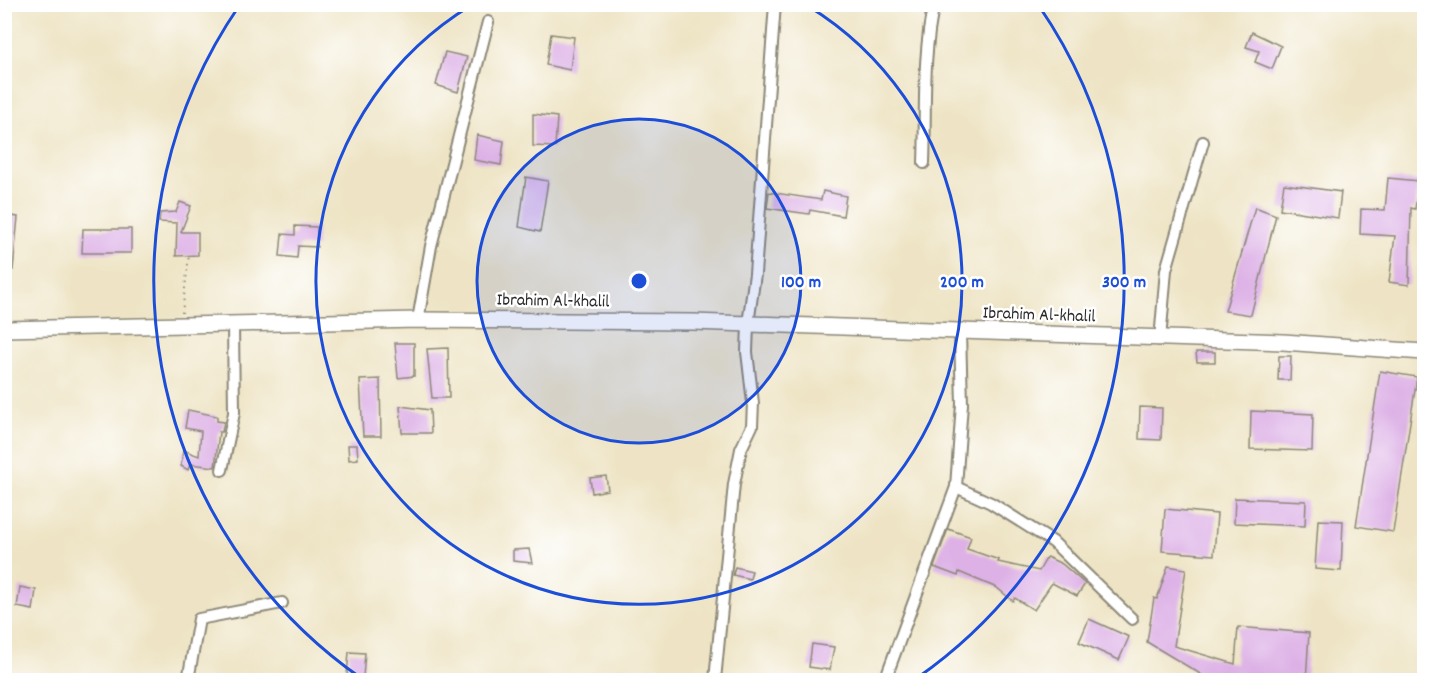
<svg xmlns="http://www.w3.org/2000/svg" width="1429" height="685" viewBox="0 0 1429 685" font-family="Dekko,sans-serif">
  <style>
    .building { fill: #ddb1e6 }
    .lines { fill: none; stroke-linecap: round; stroke-linejoin: round }
    .street-casing { stroke: #8c8878; stroke-width: 14 }
    .secondary-casing { stroke: #8c8878; stroke-width: 18 }
    .path { stroke: #8c8878; stroke-width: 2; stroke-dasharray: 1.5 4.5; stroke-linecap: butt }
    .street { stroke: #fff; stroke-width: 10 }
    .secondary { stroke: #fff; stroke-width: 15 }
    .ring { fill: none; stroke: #1d4ed8; stroke-width: 3 }
    .labels { text-anchor: middle; dominant-baseline: central; stroke-width: 5; stroke-linejoin: round; paint-order: stroke }
    .street-label { font-size: 18px; fill: #2b2b2b; stroke: #fff }
    .centre { fill: #1d4ed8; stroke: #fff; stroke-width: 3 }
    .ring-label { font-size: 18px; text-anchor: middle; font-weight: bold; fill: #1d4ed8; stroke: #fff; stroke-width: 5; stroke-linejoin: round; paint-order: stroke }
  </style>
  <rect width="100%" height="100%" fill="#fff"/>
  <filter id="ink" filterUnits="userSpaceOnUse"><feTurbulence type="fractalNoise" baseFrequency=".0167" numOctaves="2"/><feDisplacementMap in="SourceGraphic" scale="12" xChannelSelector="R" yChannelSelector="G"/><feConvolveMatrix kernelMatrix="1 2 1 2 8 2 1 2 1" color-interpolation-filters="sRGB"/></filter>
  <filter id="wash" filterUnits="userSpaceOnUse"><feTurbulence type="fractalNoise" baseFrequency=".008" numOctaves="4" result="noise"/><feDisplacementMap in="SourceGraphic" scale="24" xChannelSelector="R" yChannelSelector="G"/><feGaussianBlur stdDeviation="1.35" result="paint"/><feColorMatrix in="noise" values="0 0 0 0 0 0 0 0 0 0 0 0 0 0 0 0 0 1.4 0 .05"/><feComposite in="paint" operator="in"/></filter>
  <g filter="url(#wash)">
    <rect width="100%" height="100%" fill="#eee4c5"/>
    <g id="blocks">
      <g class="building">
        <path d="M1252 32 1281 46 1272 69 1255 62 1259 51 1246 47Z"/>
        <path d="M551 34 574 37 570 70 546 65Z"/>
        <path d="M445 52 467 57 458 92 436 85Z"/>
        <path d="M533 114 557 117 555 147 533 146Z"/>
        <path d="M477 135 504 141 501 165 474 160Z"/>
        <path d="M526 177 548 181 540 232 519 227Z"/>
        <path d="M1388 178 1419 181 1415 209 1411 208 1409 285 1389 282 1395 236 1360 234 1361 209 1385 210Z"/>
        <path d="M1284 184 1341 192 1338 218 1280 209Z"/>
        <path d="M823 191 846 196 843 216 810 210 809 214 767 208 769 192 821 200Z"/>
        <path d="M180 202 191 206 181 232H198V255L176 256 177 223 159 222 160 213 176 212Z"/>
        <path d="M1255 207 1276 215 1251 315 1225 311Z"/>
        <path d="M4 215 18 217 13 270 4 269Z"/>
        <path d="M295 226 317 227V247L298 246 297 258 280 256 282 234 295 235Z"/>
        <path d="M83 229H131V253H82Z"/>
        <path d="M395 343H414V376L398 378Z"/>
        <path d="M448 348 449 398H432L427 349Z"/>
        <path d="M1196 352H1215V362H1197Z"/>
        <path d="M1279 356H1291L1290 380H1278Z"/>
        <path d="M1380 371 1417 377 1393 532 1356 526Z"/>
        <path d="M380 379 381 436H363L360 380Z"/>
        <path d="M400 406 430 410 431 433H402Z"/>
        <path d="M1140 407 1162 408 1161 440 1139 439Z"/>
        <path d="M188 410 217 416V421L224 422 222 432H219L215 467 190 464 188 470 181 466 183 450 199 456 201 431 185 428Z"/>
        <path d="M1251 411 1313 414 1312 451 1250 449Z"/>
        <path d="M348 445H357L358 459 349 460Z"/>
        <path d="M606 476 608 490 592 493 590 478Z"/>
        <path d="M1235 498 1306 501 1305 526 1234 523Z"/>
        <path d="M1165 509 1217 514 1214 555 1162 551Z"/>
        <path d="M1318 520 1343 521 1341 571 1315 569Z"/>
        <path d="M948 529 971 537 967 549 999 560 998 562 1039 571 1047 557 1062 564 1085 584 1077 596 1052 583 1034 610 1015 598 1013 601 997 588 959 572 958 576 934 567Z"/>
        <path d="M529 549 532 563 513 561V550Z"/>
        <path d="M1168 566 1186 569 1174 646 1235 664 1238 627 1309 633 1306 681H1212L1147 642 1154 598 1157 599Z"/>
        <path d="M735 567 752 571 750 579 733 575Z"/>
        <path d="M20 587 36 590 33 610 17 607Z"/>
        <path d="M1089 619 1129 637 1119 660 1079 642Z"/>
        <path d="M812 644 834 647 830 670 809 667Z"/>
        <path d="M349 652 365 653 363 677 347 675Z"/>
      </g>
    </g>
  </g>
  <g filter="url(#ink)">
    <use href="#blocks" fill-opacity="0" stroke="#8c8878" stroke-width="1.5"/>
    <g class="lines">
      <g class="street-casing">
        <g id="street">
          <path d="M924 163C926 111 922 55 934 4"/>
          <path d="M418 320 431 246 488 22"/>
          <path d="M1160 340 1166 270 1203 142"/>
          <path d="M222 470 234 413 233 324"/>
          <path d="M956 487 991 503 1053 542 1132 619"/>
          <path d="M188 680 199 619 282 603"/>
          <path d="M715 680 734 484 741 449 752 426 753 403 747 352 748 324 755 274 775 4"/>
          <path d="M885 680 956 487 962 404 960 332"/>
        </g>
      </g>
      <g class="secondary-casing">
        <path id="secondary" d="M4 329 418 320 693 322 1283 342 1424 352"/>
      </g>
      <path class="path" d="M182 313 189 255"/>
      <use href="#street" class="street"/>
      <use href="#secondary" class="secondary"/>
    </g>
  </g>
  <circle cx="639" cy="281" r="162" fill="#1d4ed8" fill-opacity=".12"/>
  <g class="ring">
    <circle cx="639" cy="281" r="162"/>
    <path d="M808 6A323 323 0 1 1 470 6"/>
    <path d="M361 678A485 485 0 0 1 239 6M1039 6A485 485 0 0 1 917 678"/>
  </g>
  <g class="labels">
    <g class="street-label">
      <text transform="translate(553 302) rotate(1)">Ibrahim Al-khalil</text>
      <text transform="translate(1039 316) rotate(2)">Ibrahim Al-khalil</text>
    </g>
  </g>
  <circle cx="639" cy="281" r="9" class="centre"/>
  <g class="ring-label">
    <text x="801" y="287">100 m</text>
    <text x="962" y="287">200 m</text>
    <text x="1124" y="287">300 m</text>
  </g>
  <rect width="1429" height="685" fill="none" stroke="#fff" stroke-width="24"/>
</svg>
